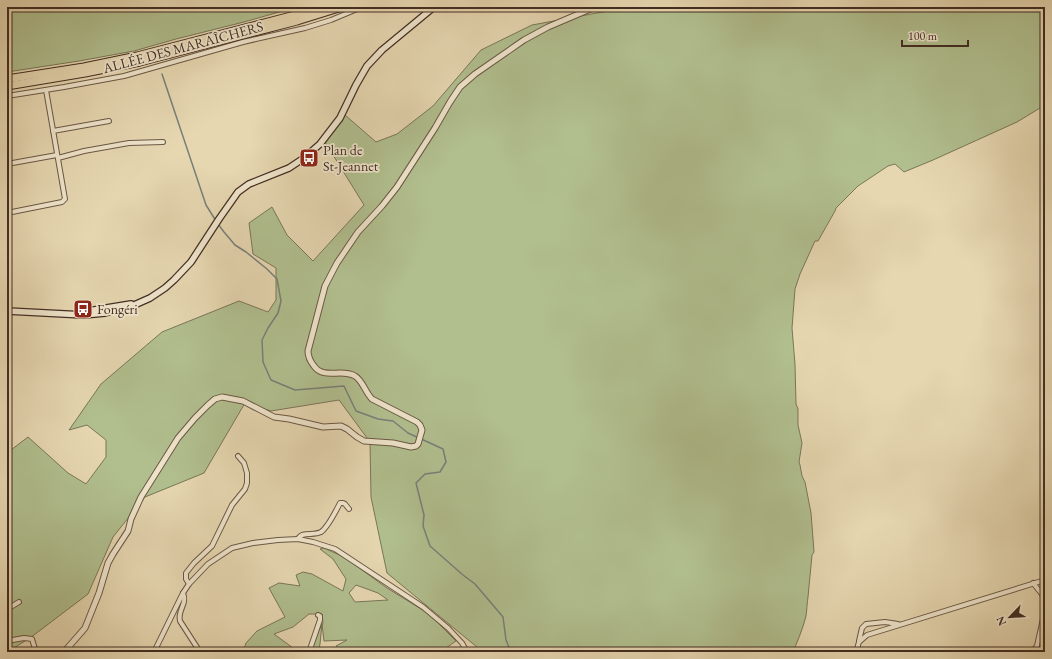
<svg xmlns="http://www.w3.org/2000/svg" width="1052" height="659" viewBox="0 0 1052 659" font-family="'EB Garamond',serif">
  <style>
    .green { fill: #b1bf8f; stroke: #7a7659; fill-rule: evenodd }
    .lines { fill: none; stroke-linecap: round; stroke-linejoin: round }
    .stream { stroke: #77807b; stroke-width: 1.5 }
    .minor-casing { stroke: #6b5846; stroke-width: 6 }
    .tertiary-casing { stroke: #6b5846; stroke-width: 7 }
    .secondary-casing { stroke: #422d23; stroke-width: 8 }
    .trunk-casing { stroke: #422d23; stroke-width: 9 }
    .minor { stroke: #efe5cc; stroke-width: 4 }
    .tertiary { stroke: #efe5cc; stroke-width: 5 }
    .secondary { stroke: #efe5cc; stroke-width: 5.5 }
    .trunk { stroke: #e6d7b1; stroke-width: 7 }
    .labels { text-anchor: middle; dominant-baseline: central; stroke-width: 3.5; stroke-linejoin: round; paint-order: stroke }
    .street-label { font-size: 14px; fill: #422d23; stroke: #efe5cc }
    .poi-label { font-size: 14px; fill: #422d23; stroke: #efe5cc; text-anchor: start }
  </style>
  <rect width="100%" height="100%" fill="#e6d7b1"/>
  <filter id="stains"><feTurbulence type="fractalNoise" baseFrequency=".005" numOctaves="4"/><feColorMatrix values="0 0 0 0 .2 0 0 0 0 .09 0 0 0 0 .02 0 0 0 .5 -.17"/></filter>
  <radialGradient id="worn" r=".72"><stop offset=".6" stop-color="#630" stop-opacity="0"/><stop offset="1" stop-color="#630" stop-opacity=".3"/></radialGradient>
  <g class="green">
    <path d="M29 7H153L154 11 165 7H297L244 22 176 39 134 51 79 61 7 72V9Z"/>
    <path d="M642 7H673L686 9 693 7H1045V105L1017 122 933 160 904 172 895 164 888 166 858 186 836 208 835 211 818 241H815L800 274 795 289 792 328 795 364 796 404 798 409V425L802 443 799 462 800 465 802 476 805 482 811 513 814 552 812 555 808 597C807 603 807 609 806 616 803 628 798 640 793 652H483L387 573 371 497 370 442 339 400 271 411 245 403 204 473 145 497 113 537 88 594 30 638 7 652V453L28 437 68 473 86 484 106 457V440L87 425 69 430 101 384 162 332 239 301 268 312 276 300V268L253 254 249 223 272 207 287 235 313 261 364 205 325 142 335 130 345 115 376 142 397 134 433 106 481 50 532 25 624 8Z"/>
    <path d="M324 548 344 557 387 588 429 614 456 641 443 650 437 652H340L336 646 347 640 324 641 322 624 320 644 318 652H307L323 623 322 614H309L293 627 274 634 293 648V652H243L246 643 257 631 285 617 269 588 279 583 300 586 296 575 303 572 312 574 343 591 346 579 333 559 320 549ZM356 585 378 593 388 600 355 602 349 593Z"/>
  </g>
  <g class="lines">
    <g class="stream">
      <path d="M162 74 206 205 216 221"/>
      <path d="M218 224 224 232 235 245 246 252 267 269 277 279 281 301 278 313 268 328 262 340 263 362 271 380 295 390 344 386 356 411 378 419 393 421 408 433 443 449 446 462 440 472 425 474 416 483 424 515 423 526 430 546 463 575 475 584 503 617 506 640 511 652"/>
    </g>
    <g class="minor-casing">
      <g id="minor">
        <path d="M7 96 64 87 124 76 243 42 305 28 331 20 362 7"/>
        <path d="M53 131 109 121"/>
        <path d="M58 158 84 151 129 143 163 142"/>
        <path d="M7 164 57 155"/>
        <path d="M7 213 62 202 65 199 46 90"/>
        <path d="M298 539C302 531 313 536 321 532 328 527 336 511 340 503H343L345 504 349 509"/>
        <path d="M1033 583 1045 598"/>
        <path d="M189 584 186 579V573L194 563 212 546 232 505 245 489 247 483V473L244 463 238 456"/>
        <path d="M183 593C188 604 177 610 180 621L200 652"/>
        <path d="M7 610 9 608 19 602"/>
        <path d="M7 641 24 638 32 639 36 652"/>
        <path d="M859 641 862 628 866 624 885 622 898 624"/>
        <path d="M154 652 183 593 189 584 208 564 232 548 253 543 278 540 298 539 313 542 335 549 423 607 448 628 462 643 467 652"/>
        <path d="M309 652 320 620V616L318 615"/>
        <path d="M856 652 859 642 867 635 1045 580"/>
        <path d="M1032 652 1037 646 1045 610"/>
      </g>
    </g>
    <g class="tertiary-casing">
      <path id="tertiary" d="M64 652 85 628 99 593 108 563 113 554 128 531 131 519 141 497 178 438 195 418 208 405 215 399 222 397 243 401 274 417 289 419 323 427 341 426 347 429 357 437 364 441 393 443 411 447 416 446 418 444 422 430 420 425 417 422 372 399C365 392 363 381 355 376 341 368 324 380 314 366 310 361 308 357 308 351L325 286 337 263 358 232 382 206 397 187 435 128 450 102 460 87 475 74 524 40 548 27 595 7"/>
    </g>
    <g class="secondary-casing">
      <g id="secondary">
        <path d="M7 311 84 315 105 313 132 306 150 298 165 288 174 280 191 262 219 219 238 192 249 184 289 168 304 158 320 144 340 118 356 85 367 66 382 50 434 7"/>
        <path d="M88 311 131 304"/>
      </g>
    </g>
    <g class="trunk-casing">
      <g id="trunk">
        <path d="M7 79 84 67 137 56 295 15 322 7"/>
        <path d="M7 86 85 73 140 62 297 21 342 7"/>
      </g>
    </g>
    <use href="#minor" class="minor"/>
    <use href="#tertiary" class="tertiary"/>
    <use href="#secondary" class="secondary"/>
    <use href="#trunk" class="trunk"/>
  </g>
  <defs>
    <g id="bus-square" transform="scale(1)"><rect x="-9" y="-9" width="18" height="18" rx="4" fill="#8f2418" stroke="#efe5cc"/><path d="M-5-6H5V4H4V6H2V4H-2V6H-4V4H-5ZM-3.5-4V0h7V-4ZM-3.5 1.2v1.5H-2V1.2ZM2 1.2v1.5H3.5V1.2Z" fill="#fff"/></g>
  </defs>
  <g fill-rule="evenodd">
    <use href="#bus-square" x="309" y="158"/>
    <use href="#bus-square" x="83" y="309"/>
  </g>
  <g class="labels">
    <g class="street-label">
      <text transform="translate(183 47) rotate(-15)">ALLÉE DES MARAÎCHERS</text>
    </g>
    <g class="poi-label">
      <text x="323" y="150">Plan de<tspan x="323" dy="16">St-Jeannet</tspan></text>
      <text x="97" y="309">Fongéri</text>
    </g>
  </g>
  <rect width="1052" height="659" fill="none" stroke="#e6d7b1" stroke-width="24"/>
  <rect x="8" y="8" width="1036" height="643" fill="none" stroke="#422d23" stroke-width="2"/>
  <rect x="12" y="12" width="1028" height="635" fill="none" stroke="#422d23"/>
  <g transform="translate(1010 617) rotate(245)" stroke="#efe5cc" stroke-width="3" paint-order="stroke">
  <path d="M0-3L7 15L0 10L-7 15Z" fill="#422d23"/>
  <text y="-6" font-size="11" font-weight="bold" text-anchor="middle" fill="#422d23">N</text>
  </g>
  <path d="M902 40v6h66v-6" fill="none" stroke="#422d23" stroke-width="2"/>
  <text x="908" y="40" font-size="12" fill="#422d23" stroke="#efe5cc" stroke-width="3" paint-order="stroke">100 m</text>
  <rect width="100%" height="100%" filter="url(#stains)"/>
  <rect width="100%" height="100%" fill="url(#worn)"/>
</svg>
